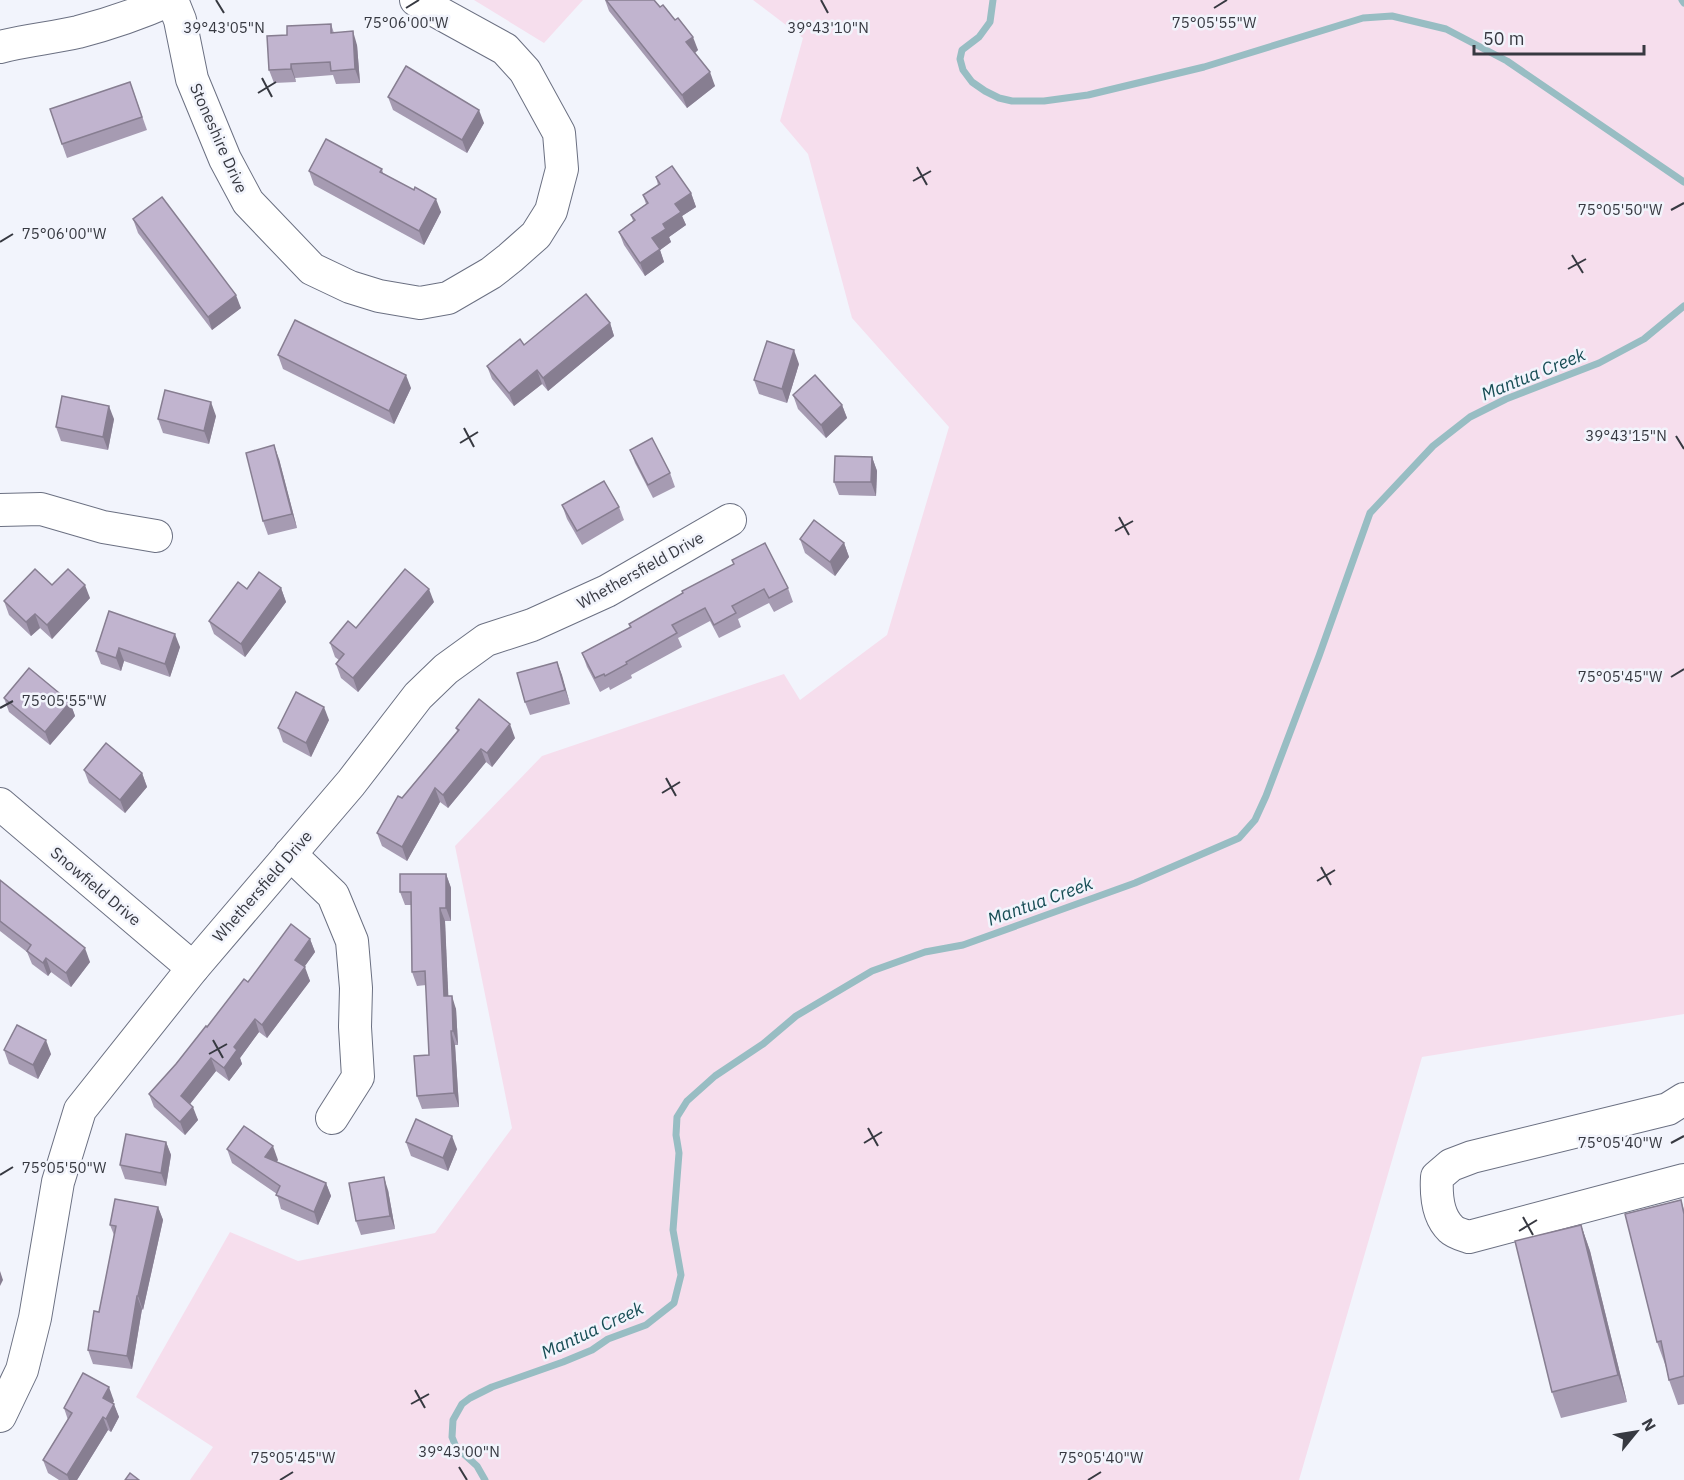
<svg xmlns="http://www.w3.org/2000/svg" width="1684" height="1480" viewBox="0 0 1684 1480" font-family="'IBM Plex Sans',sans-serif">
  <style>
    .green { fill: #f6deed }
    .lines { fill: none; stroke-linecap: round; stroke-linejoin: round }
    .stream { stroke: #98bdc3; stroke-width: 7 }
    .minor-casing { stroke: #6b7082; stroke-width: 34 }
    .minor { stroke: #fff; stroke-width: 32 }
    .wall { fill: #a69bb2 }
    .shaded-wall { fill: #877e91 }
    .building { fill: #c1b4cf; stroke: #877e91; stroke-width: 1.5 }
    .ticks { fill: none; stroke: #373941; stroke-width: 2 }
    .labels { text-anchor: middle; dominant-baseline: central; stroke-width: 5; stroke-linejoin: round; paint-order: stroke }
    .street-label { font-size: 16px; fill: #373941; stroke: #f2f4fc }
    .water-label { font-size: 18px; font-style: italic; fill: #174d55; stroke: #f2f4fc }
    .ticks-label { font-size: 15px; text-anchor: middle; fill: #373941; stroke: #f2f4fc; stroke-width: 5; stroke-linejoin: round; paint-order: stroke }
  </style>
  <rect width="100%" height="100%" fill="#f2f4fc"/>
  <g class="green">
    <path d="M474 0H583L544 43Z"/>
    <path d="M753 0H1684V1014L1422 1057 1299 1480H190L213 1447 136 1397 230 1232 298 1261 435 1233 512 1128 455 846 542 756 784 674 800 700 887 635 949 427 852 318 808 154 780 121 803 38Z"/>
  </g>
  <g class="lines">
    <g class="stream">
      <path d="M993 0 990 22 979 37 962 50 960 59 963 70 972 82 985 91 999 98 1012 101H1044L1088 95 1204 67 1363 18 1392 16 1446 29 1507 61 1684 182"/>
      <path d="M1682 0 1684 3"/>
      <path d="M485 1480 477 1466 456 1447 452 1437 453 1420 462 1404 470 1398 492 1387 563 1362 592 1350 608 1339 646 1325 674 1303 681 1275 673 1230 679 1153 676 1135 677 1117 687 1101 715 1076 763 1044 796 1016 872 971 925 952 963 945 1135 883 1239 838 1255 820 1266 796 1319 656 1370 513 1433 446 1470 417 1506 399 1599 363 1644 339 1684 306"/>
    </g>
    <g class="minor-casing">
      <g id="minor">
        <path d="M172 0 180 20 192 79 225 159 248 202 312 269 350 287 379 296 420 303 448 298 491 273 510 258 536 235 551 211 562 169 559 133 525 71 505 49 416 0"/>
        <path d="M0 47C26 40 52 38 78 32 109 24 141 13 170 0"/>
        <path d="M0 510 41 509 103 527 156 536"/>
        <path d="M0 804 193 968"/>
        <path d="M290 854 333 895 352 941 356 988 355 1027 358 1077 332 1118"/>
        <path d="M1684 1099 1668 1109 1472 1157 1451 1165 1437 1177C1436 1194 1437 1216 1451 1229 1455 1233 1463 1235 1469 1237L1684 1180"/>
        <path d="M0 1416 22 1370 35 1318 58 1182 80 1110 193 968 351 783 418 696 446 669 486 640 532 625 607 591 730 520"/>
      </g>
    </g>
    <use href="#minor" class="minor"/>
  </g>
  <g class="wall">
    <path d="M605 0H654L698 50 695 53 715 86 687 108 609 11Z"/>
    <path d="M331 24 334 33 357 45 360 83 336 84 333 75 295 78 296 82 274 83 269 70 287 35Z"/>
    <path d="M130 82 147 130 67 158 62 144Z"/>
    <path d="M388 97 484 123 467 153 393 110Z"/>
    <path d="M382 169 383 173 441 212 424 245 314 185 309 171Z"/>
    <path d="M656 177 691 193 696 207 682 216 686 225 669 237 671 242 660 250 664 262 645 276 624 245 619 232 633 221 631 215 646 204 643 195 658 185Z"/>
    <path d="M133 219 241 308 212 330 138 233Z"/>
    <path d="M610 323 614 336 548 391 542 384 514 406 492 379 487 366 524 345Z"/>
    <path d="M278 355 411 388 394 424 283 369Z"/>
    <path d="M799 364 787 403 759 394 754 380Z"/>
    <path d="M793 395 842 405 847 418 826 438 798 409Z"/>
    <path d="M216 416 209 444 163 433 158 419Z"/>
    <path d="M114 419 108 450 61 441 56 427Z"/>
    <path d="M630 450 670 473 675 487 653 498 635 463Z"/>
    <path d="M872 457 877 471 876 496 839 495 834 482Z"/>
    <path d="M279 459 297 528 268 535 263 521Z"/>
    <path d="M562 505 619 507 624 520 582 545 567 519Z"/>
    <path d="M800 539 844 543 849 557 835 576 805 553Z"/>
    <path d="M732 560 788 588 793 602 774 612 769 603 738 619 741 627 719 638 710 621 678 638 682 647 631 675 632 678 610 690 609 687 600 692 587 667 582 653 630 627 629 624 734 565Z"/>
    <path d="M52 585 90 598 52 639 40 628 31 636 9 615 4 601Z"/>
    <path d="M281 588 286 602 245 657 214 634 209 621 247 589Z"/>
    <path d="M434 602 358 692 341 678 336 664 339 660 335 657 330 643 356 628Z"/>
    <path d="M109 611 180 647 170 677 124 661 121 671 101 664 96 651Z"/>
    <path d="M557 662 570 704 530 715 525 702Z"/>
    <path d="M4 698 70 702 75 716 50 745 9 712Z"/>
    <path d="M329 720 311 757 283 742 278 728Z"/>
    <path d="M456 728 515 738 492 767 486 762 448 808 440 802 407 861 382 846 377 833 402 798 457 731Z"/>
    <path d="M84 770 142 773 147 787 125 813 89 783Z"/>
    <path d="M446 874 451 888V921H445L448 996 456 1009 458 1045H455L459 1107 422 1109 417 1096 429 1055 426 985 417 986 412 972 411 905H405L400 892Z"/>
    <path d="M0 880 90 962 71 987 51 972 48 976 32 964 27 952 0 931Z"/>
    <path d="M310 939 315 952 304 967 310 981 267 1038 259 1032 240 1058 242 1064 229 1081 216 1071 190 1104 198 1120 185 1135 154 1107 149 1094 248 982Z"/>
    <path d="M4 1050 51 1054 38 1079 9 1064Z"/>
    <path d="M166 1142 171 1155 166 1186 125 1179 120 1165Z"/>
    <path d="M406 1142 457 1149 448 1171 411 1156Z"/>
    <path d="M227 1149 278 1160 276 1162 326 1183 331 1196 318 1225 281 1209 277 1194 232 1163Z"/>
    <path d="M388 1190 395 1229 361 1235 356 1221Z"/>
    <path d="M1681 1200 1684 1210V1404L1678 1405 1669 1380 1666 1367 1657 1342Z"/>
    <path d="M158 1207 163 1220 143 1310 142 1309 132 1369 93 1364 88 1350 99 1312 114 1235 110 1225Z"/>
    <path d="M1581 1225 1590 1251 1627 1402 1561 1418 1552 1392Z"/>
    <path d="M114 1401 113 1403 119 1417 111 1432 108 1430 77 1480H59L48 1473 43 1460 68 1420 64 1408Z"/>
  </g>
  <g class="shaded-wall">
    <path d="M353 31 357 45 360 83 355 69Z"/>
    <path d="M693 37 698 50 691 56 686 42Z"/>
    <path d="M291 64 295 78 296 82 291 69Z"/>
    <path d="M710 72 715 86 687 108 682 95Z"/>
    <path d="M479 110 484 123 467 153 462 140Z"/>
    <path d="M691 193 696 207 682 216 686 225 669 237 671 242 660 250 664 262 645 276 640 263 652 238 675 204Z"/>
    <path d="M436 199 441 212 424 245 419 231Z"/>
    <path d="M236 295 241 308 212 330 208 317Z"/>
    <path d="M610 323 614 336 548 391 543 378Z"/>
    <path d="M794 350 799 364 787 403 782 389Z"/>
    <path d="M537 370 542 384 514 406 509 393Z"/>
    <path d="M406 375 411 388 394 424 389 411Z"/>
    <path d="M211 402 216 416 209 444 204 431Z"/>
    <path d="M842 405 847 418 826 438 821 425Z"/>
    <path d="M109 406 114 419 108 450 103 437Z"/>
    <path d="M274 445 279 459 297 528 292 514Z"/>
    <path d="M872 457 877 471 876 496 871 482Z"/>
    <path d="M844 543 849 557 835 576 830 562Z"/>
    <path d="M85 585 90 598 52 639 47 625Z"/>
    <path d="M281 588 286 602 245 657 241 644Z"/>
    <path d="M429 589 434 602 358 692 353 678Z"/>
    <path d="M35 614 40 628 31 636 26 622Z"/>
    <path d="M175 634 180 647 170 677 165 664Z"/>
    <path d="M119 648 124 661 121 671 116 658Z"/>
    <path d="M557 662 562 675 570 704 565 690Z"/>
    <path d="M70 702 75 716 50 745 45 732Z"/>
    <path d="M324 707 329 720 311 757 306 743Z"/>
    <path d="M510 724 515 738 492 767 487 753Z"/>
    <path d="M481 749 486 762 448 808 443 795Z"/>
    <path d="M142 773 147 787 125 813 120 800Z"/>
    <path d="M435 788 440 802 407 861 402 847Z"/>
    <path d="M446 874 451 888V921L446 908Z"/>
    <path d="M440 908 445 921 449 1010 444 996Z"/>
    <path d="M310 939 315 952 300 973 295 960Z"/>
    <path d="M85 948 90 962 71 987 66 973Z"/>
    <path d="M46 958 51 972 48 976 43 963Z"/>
    <path d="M305 967 310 981 267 1038 262 1025Z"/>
    <path d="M452 996 456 1009 458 1045 453 1031Z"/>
    <path d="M255 1019 259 1032 240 1058 242 1064 229 1081 224 1068 234 1047Z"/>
    <path d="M451 1031 455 1045 459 1107 454 1093Z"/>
    <path d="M46 1040 51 1054 38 1079 33 1065Z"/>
    <path d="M211 1058 216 1071 186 1109 181 1096Z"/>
    <path d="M193 1107 198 1120 185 1135 180 1122Z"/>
    <path d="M452 1136 457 1149 448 1171 443 1158Z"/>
    <path d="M166 1142 171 1155 166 1186 161 1173Z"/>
    <path d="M273 1146 278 1160 270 1171 265 1157Z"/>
    <path d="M384 1177 388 1190 395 1229 390 1216Z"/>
    <path d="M326 1183 331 1196 318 1225 314 1212Z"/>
    <path d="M158 1207 163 1220 143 1310 138 1296Z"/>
    <path d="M1581 1225 1590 1251 1627 1402 1618 1375Z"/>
    <path d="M0 1271 3 1280 0 1286Z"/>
    <path d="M137 1296 142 1309 132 1369 127 1356Z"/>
    <path d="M109 1387 114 1401 108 1411 103 1398Z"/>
    <path d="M114 1404 119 1417 111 1432 106 1419Z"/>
    <path d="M103 1417 108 1430 77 1480H69L67 1475Z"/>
  </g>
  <g class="building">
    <path d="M606 0H654L660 7 663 5 675 20 678 18 693 37 686 42 710 72 682 95Z"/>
    <path d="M331 24V33L353 31 355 69 331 71 330 62 291 64V69L269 70 267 36 287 35V26Z"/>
    <path d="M406 66 479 110 462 140 388 97Z"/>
    <path d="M130 82 142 117 62 144 50 109Z"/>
    <path d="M326 139 382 169 380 172 414 190 415 187 436 199 419 231 309 171Z"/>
    <path d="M672 166 691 193 675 204 681 212 663 224 666 229 652 238 660 249 640 263 619 232 635 220 631 215 648 203 643 195 660 184 656 177Z"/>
    <path d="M162 197 236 295 208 317 133 219Z"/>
    <path d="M586 294 610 323 543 378 537 370 509 393 487 366 520 339 524 345Z"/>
    <path d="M295 320 406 375 389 411 278 355Z"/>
    <path d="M767 341 794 350 782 389 754 380Z"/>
    <path d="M815 375 842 405 821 425 793 395Z"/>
    <path d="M165 390 211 402 204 431 158 419Z"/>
    <path d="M62 396 109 406 103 437 56 427Z"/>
    <path d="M652 438 670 473 648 485 630 450Z"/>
    <path d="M274 445 292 514 263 521 246 453Z"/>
    <path d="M835 456 872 457 871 482H834Z"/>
    <path d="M604 481 619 507 577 531 562 505Z"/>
    <path d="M814 520 844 543 830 562 800 539Z"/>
    <path d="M765 543 788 588 769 598 764 589 732 606 736 613 714 625 705 608 672 625 677 633 626 662 627 664 605 676 604 674 595 678 582 653 631 627 629 624 683 593 682 591 734 564 732 560Z"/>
    <path d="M35 569 52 585 68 569 85 585 47 625 35 614 26 622 4 601Z"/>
    <path d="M405 569 429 589 353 678 336 664 344 654 330 643 348 621 356 628Z"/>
    <path d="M259 572 281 588 241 644 209 621 238 582 247 589Z"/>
    <path d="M109 611 175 634 165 664 119 648 116 658 96 651Z"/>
    <path d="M557 662 565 690 525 702 517 673Z"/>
    <path d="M29 668 70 702 45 732 4 698Z"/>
    <path d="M296 692 324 707 306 743 278 728Z"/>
    <path d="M479 699 510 724 487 753 481 749 443 795 435 788 402 847 377 833 398 796 402 798 459 730 456 728Z"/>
    <path d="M106 743 142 773 120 800 84 770Z"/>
    <path d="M400 874H446V908H440L444 996H452L453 1031H451L454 1093 417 1096 414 1056 429 1055 425 971 412 972 411 892H400Z"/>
    <path d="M0 880 85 948 66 973 46 958 43 963 27 951 31 945 0 921Z"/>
    <path d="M291 924 310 939 295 960 305 967 262 1025 255 1019 234 1047 237 1050 224 1068 211 1058 181 1096 193 1107 180 1122 149 1094 176 1064 206 1026 207 1027 244 979 248 982Z"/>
    <path d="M17 1025 46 1040 33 1065 4 1050Z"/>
    <path d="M416 1119 452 1136 443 1158 406 1142Z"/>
    <path d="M244 1126 273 1146 265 1157 326 1183 314 1212 276 1195 280 1186 227 1149Z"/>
    <path d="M126 1134 166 1142 161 1173 120 1165Z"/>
    <path d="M384 1177 390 1216 356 1221 349 1183Z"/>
    <path d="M115 1199 158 1207 138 1296H137L127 1356 88 1350 94 1311 99 1312 116 1226 110 1225Z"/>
    <path d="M1681 1200 1684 1214V1376L1669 1380 1661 1341 1657 1342 1625 1214Z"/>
    <path d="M1581 1225 1618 1375 1552 1392 1515 1241Z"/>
    <path d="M83 1373 109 1387 103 1398 114 1404 106 1419 103 1417 67 1475 43 1460 72 1413 64 1408Z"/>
    <path d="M130 1473 139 1480H125Z"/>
  </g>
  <path class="ticks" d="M216 0 224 13M821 0 828 13M406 8 419 0M1214 8 1227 0M262 78 272 97M258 93 276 82M917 167 927 185M913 181 931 171M1671 210 1684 203M0 242 13 234M1572 255 1583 273M1568 269 1586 259M464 428 474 447M1676 436 1684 449M460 443 478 432M1119 517 1129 535M1115 531 1133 521M1671 677 1684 669M0 708 13 701M666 778 676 796M662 793 680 782M1321 867 1331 885M1317 881 1335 870M213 1040 223 1058M209 1054 227 1044M868 1128 878 1146M864 1143 882 1132M1671 1143 1684 1136M0 1175 13 1167M1523 1217 1533 1235M1519 1231 1537 1220M415 1390 425 1408M411 1404 429 1394M459 1467 467 1480M280 1480 293 1472M1088 1480 1101 1472"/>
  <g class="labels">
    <g class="street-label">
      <text transform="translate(219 138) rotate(66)">Stoneshire Drive</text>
      <text transform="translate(640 570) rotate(-29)">Whethersfield Drive</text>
      <text transform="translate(96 886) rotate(40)">Snowfield Drive</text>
      <text transform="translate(262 886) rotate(-49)">Whethersfield Drive</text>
    </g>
    <g class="water-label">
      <text transform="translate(1533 374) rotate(-22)">Mantua Creek</text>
      <text transform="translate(1040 901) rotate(-20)">Mantua Creek</text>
      <text transform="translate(592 1330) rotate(-25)">Mantua Creek</text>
    </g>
  </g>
  <g class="ticks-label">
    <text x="406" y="28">75°06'00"W</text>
    <text x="1214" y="28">75°05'55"W</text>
    <text x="224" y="33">39°43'05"N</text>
    <text x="828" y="33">39°43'10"N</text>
    <text x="1620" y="215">75°05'50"W</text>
    <text x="64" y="239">75°06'00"W</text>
    <text x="1626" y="441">39°43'15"N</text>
    <text x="1620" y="682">75°05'45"W</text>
    <text x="64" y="706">75°05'55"W</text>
    <text x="1620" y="1148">75°05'40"W</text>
    <text x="64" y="1173">75°05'50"W</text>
    <text x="459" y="1457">39°43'00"N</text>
    <text x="293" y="1463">75°05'45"W</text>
    <text x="1101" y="1463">75°05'40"W</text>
  </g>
  <g transform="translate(1636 1432) rotate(60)" stroke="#f2f4fc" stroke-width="4.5" paint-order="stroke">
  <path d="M0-4.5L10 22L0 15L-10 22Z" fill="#373941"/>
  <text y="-9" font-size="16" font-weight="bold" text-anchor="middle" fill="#373941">N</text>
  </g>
  <path d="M1474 45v9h170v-9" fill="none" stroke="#373941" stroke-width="3"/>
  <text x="1483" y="45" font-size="18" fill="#373941" stroke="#f2f4fc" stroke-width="4.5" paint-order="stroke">50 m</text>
</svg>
